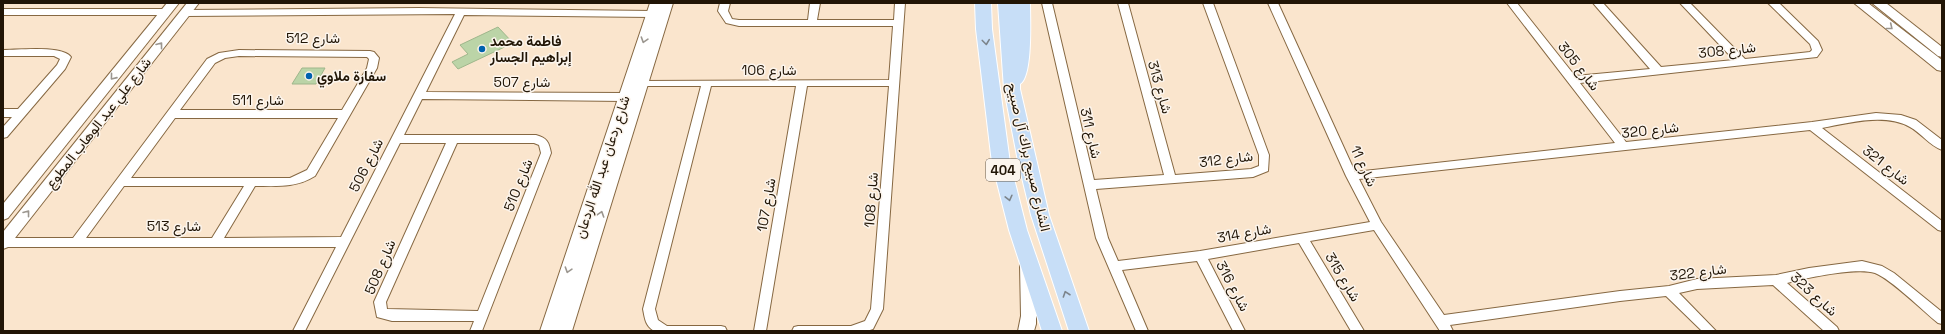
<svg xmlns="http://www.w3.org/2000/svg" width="1945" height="334" viewBox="0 0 1945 334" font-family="'Space Grotesk',Vazirmatn,sans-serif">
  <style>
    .building { fill: #bbd4a7; stroke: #9fb68b }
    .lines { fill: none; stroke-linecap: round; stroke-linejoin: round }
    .minor-casing { stroke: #866842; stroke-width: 2 }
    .tertiary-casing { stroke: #866842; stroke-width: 2 }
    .primary-casing { stroke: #fff; stroke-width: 2 }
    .minor { fill: #fff; fill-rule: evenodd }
    .tertiary { fill: #fff; fill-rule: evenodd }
    .primary { fill: #c7def7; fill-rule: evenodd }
    .oneway { stroke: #9b968f }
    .oneway2 { stroke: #7c848b }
    .poi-dot { fill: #0061ae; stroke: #fcf5ed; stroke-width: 1.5 }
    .labels { text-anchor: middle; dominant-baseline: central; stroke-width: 3; stroke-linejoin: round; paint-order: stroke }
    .shield { fill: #fcf5ed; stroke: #63584b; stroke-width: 1 }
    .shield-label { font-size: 13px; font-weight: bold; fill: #211506 }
    .street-label { font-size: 14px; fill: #211506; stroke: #fcf5ed }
    .poi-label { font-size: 14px; font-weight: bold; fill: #211506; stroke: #fcf5ed; text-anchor: start }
  </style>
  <rect width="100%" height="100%" fill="#fae5cd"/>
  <g class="building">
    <path d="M498 27 513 43 458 69 452 62 468 54 460 45Z"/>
    <path d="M302 68H325L316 84H292Z"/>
  </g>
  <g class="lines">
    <g class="minor-casing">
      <g id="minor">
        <path d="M720 3H730L728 11 732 19 739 20H808L810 3H820L817 20H894L895 3H905L883 309 873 329 867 331H792L794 327 798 326H851L865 321 871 309 889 86H807L766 331H754L796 86H711L655 309 658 320 667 326H721L725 327 727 331H654C645 325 645 319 643 309L701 86H643L638 83 639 81 889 80 893 26H739L726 23 718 11Z"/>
        <path d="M1042 3H1052L1094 180 1164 175 1118 3H1128L1175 175 1251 169 1259 166V155L1203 3H1213L1269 155 1268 171 1253 177 1096 189 1108 238 1118 261 1200 251 1370 222 1346 176 1268 3H1278L1355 172 1615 143 1507 3H1517L1575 76 1650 69 1593 3H1603L1661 67 1734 60 1680 3H1690L1745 59 1810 52 1812 50 1810 44 1768 3H1779L1818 41 1822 50 1817 57 1580 83 1626 142 1812 122 1876 113 1901 115 1916 120 1942 140V150C1930 146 1921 133 1910 127 1884 113 1849 123 1822 128L1942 221V231L1938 230 1810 130 1359 179 1381 222 1444 315 1620 291 1669 286 1697 279 1776 275 1809 268 1862 261 1882 266 1894 273 1942 312V324L1938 323C1923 311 1891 279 1875 273 1856 267 1807 278 1787 283L1837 327 1839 331H1824L1773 285 1697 289 1679 293 1716 331H1702L1666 296 1620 301 1450 325 1453 331H1440L1374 230 1310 241 1364 331H1351L1299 243 1208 259 1245 331H1233L1197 261 1122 270 1148 331H1136L1096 238Z"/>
        <path d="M419 8 652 11 657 14 652 17 464 15 426 92 625 93 630 97 625 101 422 99 404 135H536C547 138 549 142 551 153L482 331H470L474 321H392L377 317 374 302 446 143H400L305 331H293L336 247H3L4 238H73L207 59 219 53 239 50 370 51 374 52 379 58 377 68 315 176C296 188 277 186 255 186L224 238 341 237 455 14 185 16 180 13 185 10ZM239 56 367 57 369 59 367 68 342 110H180L215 63 225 58ZM175 118H338L307 170 290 178H131ZM457 143H534L539 145 541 153 478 311 387 309 386 302ZM124 186H244L212 238H86Z"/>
        <path d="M3 9H165L170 12 165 15H3Z"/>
        <path d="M3 50C18 50 62 45 71 57L65 69 7 137 3 138V127L12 117H3V109H18L57 65 60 59 54 56H3Z"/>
      </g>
    </g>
    <g class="tertiary-casing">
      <g id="tertiary">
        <path d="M167 3H179L8 218 3 220V204Z"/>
        <path d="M187 3H199L8 247 3 249V232Z"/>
        <path d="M650 3H673L572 331H556L558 326 556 331H540Z"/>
        <path d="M1854 3H1868L1942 60V71L1937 70Z"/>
        <path d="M1872 3H1886L1942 47V57L1938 56Z"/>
        <path d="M1028 259 1033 261 1036 265V324L1034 331H1018L1021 316 1020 265 1023 261Z"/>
      </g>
    </g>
    <g class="primary-casing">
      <g id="primary">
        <path d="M975 3H991L992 29 1010 163 1027 230 1062 331H1042L1009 230 992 163 976 29Z"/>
        <path d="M998 3H1014V9V3H1030C1030 18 1033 76 1020 84V89L1049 215 1089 331H1069L1031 215 1018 161 1004 89Z"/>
      </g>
    </g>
    <use href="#minor" class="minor"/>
    <use href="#tertiary" class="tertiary"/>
    <use href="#primary" class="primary"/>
  </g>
  <defs><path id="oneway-chevron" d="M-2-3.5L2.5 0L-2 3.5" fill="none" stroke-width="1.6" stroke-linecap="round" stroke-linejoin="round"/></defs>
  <g class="oneway">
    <use href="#oneway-chevron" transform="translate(1890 27) rotate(39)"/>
    <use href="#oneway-chevron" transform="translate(644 40) rotate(108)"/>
    <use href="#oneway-chevron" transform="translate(160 45) rotate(-52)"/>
    <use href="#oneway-chevron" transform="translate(113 77) rotate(129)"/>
    <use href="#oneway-chevron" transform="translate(27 213) rotate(-52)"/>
    <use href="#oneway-chevron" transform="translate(601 214) rotate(-72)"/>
    <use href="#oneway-chevron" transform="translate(568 270) rotate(108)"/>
  </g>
  <g class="oneway2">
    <use href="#oneway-chevron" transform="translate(986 42) rotate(83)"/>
    <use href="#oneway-chevron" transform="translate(1009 198) rotate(76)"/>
    <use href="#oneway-chevron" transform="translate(1066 294) rotate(-109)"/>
  </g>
  <g class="poi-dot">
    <circle cx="482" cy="49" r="4"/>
    <circle cx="309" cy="76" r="4"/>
  </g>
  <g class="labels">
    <rect class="shield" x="986" y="159" width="34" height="22" rx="3"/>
    <g class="shield-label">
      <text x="1003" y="170">404</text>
    </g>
    <g class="street-label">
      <text x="313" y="38">شارع 512</text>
      <text transform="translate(1727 50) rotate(-6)">شارع 308</text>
      <text transform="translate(1579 66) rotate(52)">شارع 305</text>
      <text x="769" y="70">شارع 106</text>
      <text x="522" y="82">شارع 507</text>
      <text transform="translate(1160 87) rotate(74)">شارع 313</text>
      <text x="258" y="100">شارع 511</text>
      <text transform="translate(98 123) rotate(-52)">شارع علي عبد الوهاب المطوع</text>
      <text transform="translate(1650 130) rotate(-6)">شارع 320</text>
      <text transform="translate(1091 133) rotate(77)">شارع 311</text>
      <text transform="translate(1029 157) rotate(77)">الشارع صبيح براك آل صبيح</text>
      <text transform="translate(1226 159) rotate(-7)">شارع 312</text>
      <text transform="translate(366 165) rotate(-63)">شارع 506</text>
      <text transform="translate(1886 165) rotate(38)">شارع 321</text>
      <text transform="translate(1364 166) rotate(65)">شارع 11</text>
      <text transform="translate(602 167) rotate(-72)">شارع ردعان عبد الله الردعان</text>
      <text transform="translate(518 185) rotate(-68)">شارع 510</text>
      <text transform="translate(871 200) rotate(-86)">شارع 108</text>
      <text transform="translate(766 205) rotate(-80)">شارع 107</text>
      <text x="174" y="226">شارع 513</text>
      <text transform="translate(1244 233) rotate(-10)">شارع 314</text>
      <text transform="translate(380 267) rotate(-67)">شارع 508</text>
      <text transform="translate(1698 272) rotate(-7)">شارع 322</text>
      <text transform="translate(1343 277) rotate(59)">شارع 315</text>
      <text transform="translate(1233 286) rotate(62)">شارع 316</text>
      <text transform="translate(1814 294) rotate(42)">شارع 323</text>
    </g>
    <g class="poi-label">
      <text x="490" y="41">فاطمة محمد<tspan x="490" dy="16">إبراهيم الجسار</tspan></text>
      <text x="317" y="76">سفارة ملاوي</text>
    </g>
  </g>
  <rect width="1945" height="334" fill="none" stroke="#211506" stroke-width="8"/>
</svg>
